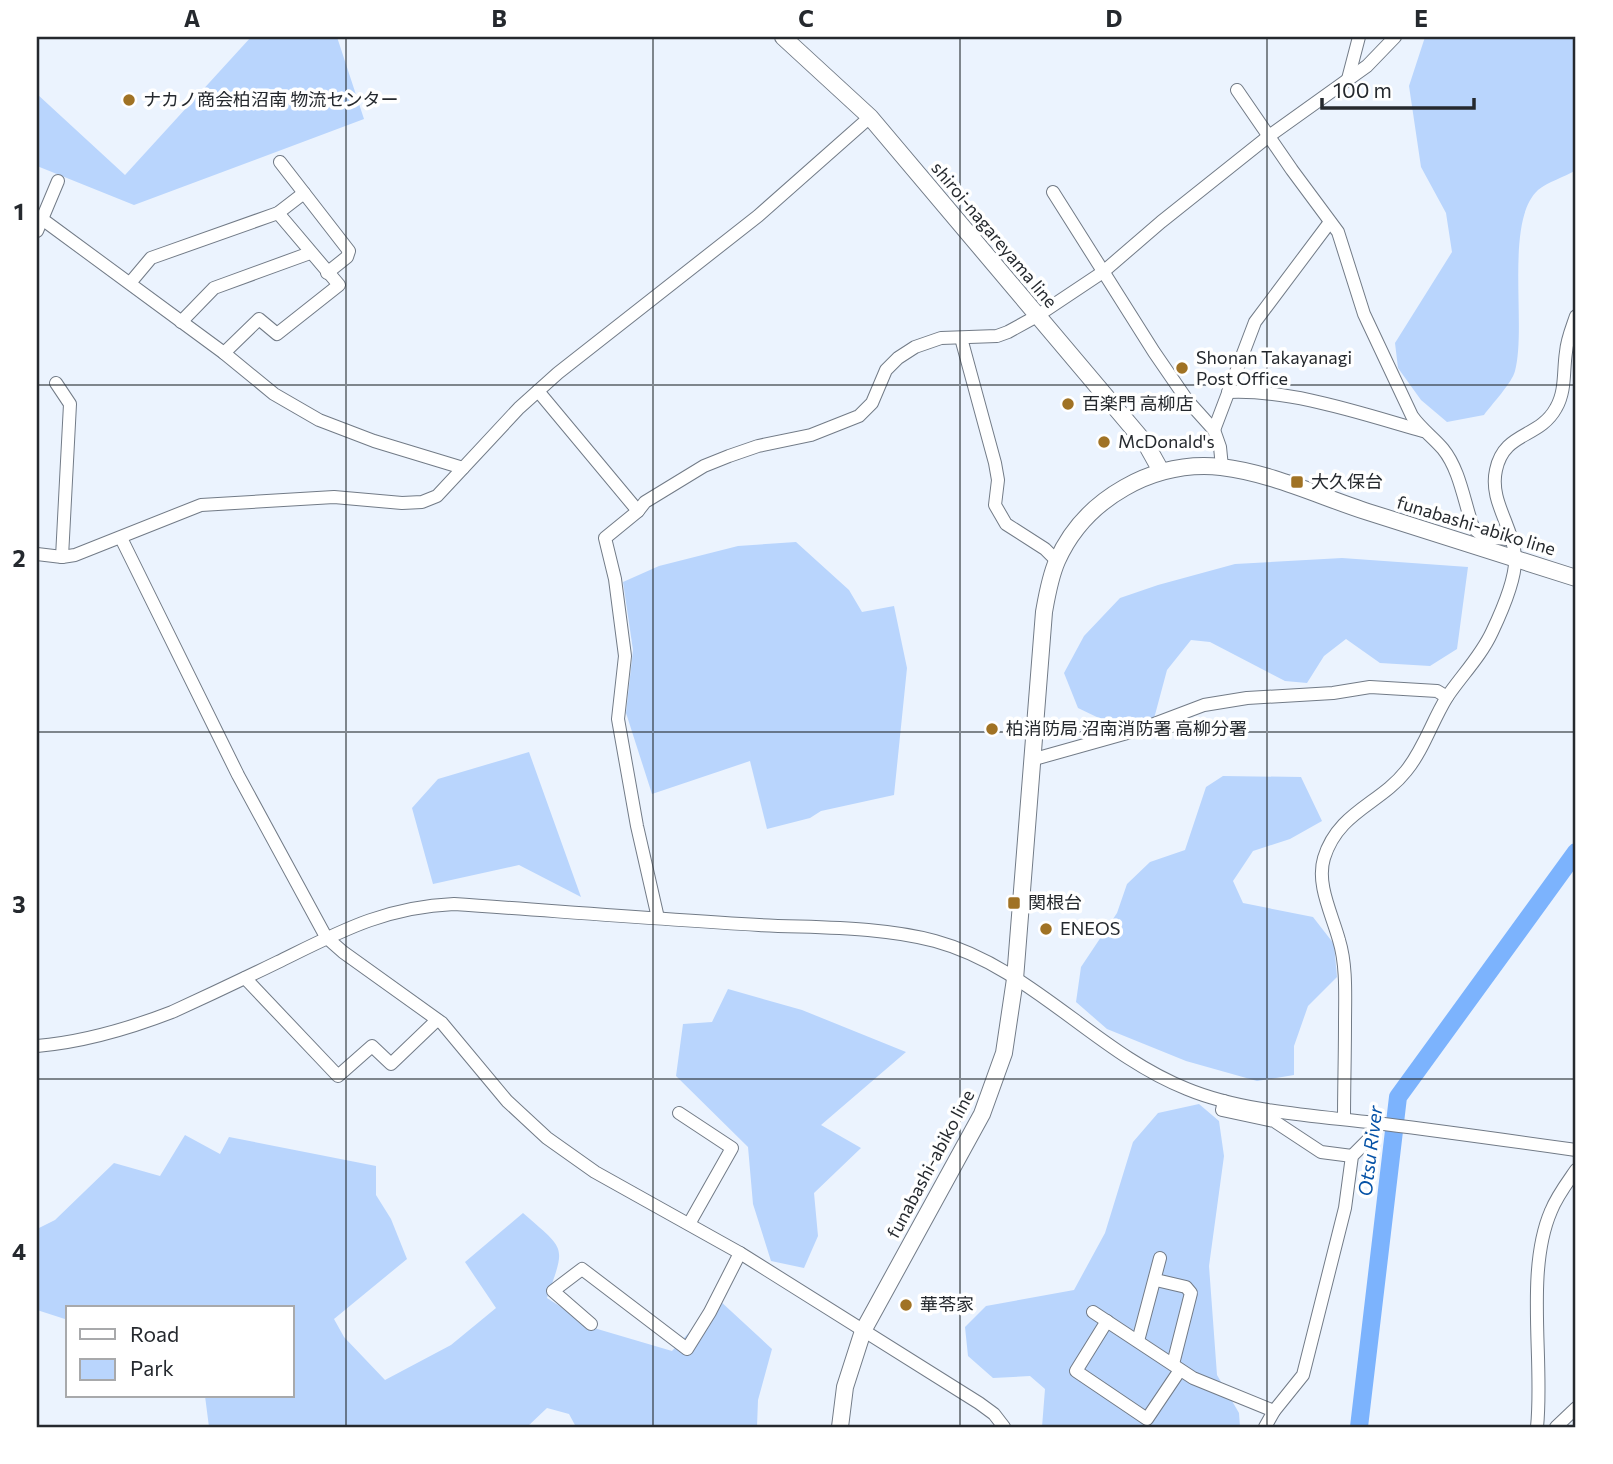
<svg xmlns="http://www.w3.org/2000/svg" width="1613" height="1464" font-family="Commissioner,'Noto Sans JP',sans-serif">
<rect width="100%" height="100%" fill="#ebf3fe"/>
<!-- green -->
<g fill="#b9d5fd">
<polygon points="251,37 337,37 364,119 134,205 37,166 37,94 125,175"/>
<path d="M1425,37H1576V170C1565,177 1547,182 1538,190C1504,221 1527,327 1515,371C1512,383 1492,404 1484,415L1447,422L1421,400L1398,368L1395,343L1452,252L1446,213L1421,167L1409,86Z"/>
<polygon points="796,542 849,590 862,612 894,606 907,668 894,795 821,811 810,818 767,829 750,761 652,794 626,713 633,650 623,582 659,566 738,546"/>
<polygon points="1342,558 1468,567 1457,649 1430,666 1380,663 1346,639 1324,656 1307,683 1285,681 1210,642 1191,640 1167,670 1152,726 1103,720 1078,708 1064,673 1084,636 1120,598 1158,585 1235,564"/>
<polygon points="529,752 581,897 519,865 433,884 412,808 438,779"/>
<polygon points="1223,776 1301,777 1322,821 1290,839 1253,851 1233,881 1243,903 1313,917 1334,944 1337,977 1308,1006 1294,1046 1294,1075 1257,1081 1186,1061 1107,1029 1076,1002 1081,967 1117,913 1127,884 1150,862 1185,850 1206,787"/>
<polygon points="728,989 802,1010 906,1052 821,1125 861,1148 814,1193 818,1236 804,1268 771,1261 753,1204 748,1147 676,1076 683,1024 712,1022"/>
<polygon points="1199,1104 1219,1121 1224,1156 1209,1266 1217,1375 1239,1413 1240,1427 1042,1427 1045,1389 1030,1376 993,1378 968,1356 965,1327 986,1306 1074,1290 1105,1233 1133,1142 1158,1113"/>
<path d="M185,1135L220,1154L229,1137L376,1166V1195L391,1219L407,1259L334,1319L344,1337L385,1380L451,1345L496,1308L465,1262L523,1213C566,1251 566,1244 547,1298L594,1328L672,1351L719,1300L772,1349L758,1400L757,1427H576L569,1414L547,1408L527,1427H209L205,1396H292V1308H68V1320L37,1310V1229L55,1220L114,1163L160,1176Z"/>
</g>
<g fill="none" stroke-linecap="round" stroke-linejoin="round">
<!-- river -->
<polyline stroke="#7cb3fd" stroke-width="18" points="1359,1427 1398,1097 1576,852"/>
<!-- minor casing -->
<g stroke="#727b87" stroke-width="14">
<g id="minor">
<polyline points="1348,79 1359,37"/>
<path d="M1237,90L1292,170L1338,232L1364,314L1412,416C1421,429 1433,437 1443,449C1460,470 1464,502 1473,527C1483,540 1496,538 1512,539"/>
<polyline points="280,162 349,251 347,257 327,273"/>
<polyline points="1053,192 1154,352 1187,400 1214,430 1220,447 1222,467"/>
<polyline points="42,219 224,353 274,394 319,420 374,441 463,468"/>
<polyline points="37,231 58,181"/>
<polyline points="130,283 151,258 278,213 304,193"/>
<polyline points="181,322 214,288 310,253"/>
<polyline points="961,338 995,463 998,480 995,505 1006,524 1045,549 1057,561"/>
<polyline points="224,353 259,319 277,334 339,285 278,213"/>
<polyline points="56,383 70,404 62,557"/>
<polyline points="538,391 638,511"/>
<path d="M1228,392C1291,389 1363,414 1423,431"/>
<polyline points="1214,430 1255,322 1330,222"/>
<polyline points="121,538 238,775 326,937 343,952 442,1023 507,1101 547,1138 595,1172 740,1253 979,1403 994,1414 1004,1427"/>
<polyline points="37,554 62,557 75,555 201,505 334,497 402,503 422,502 437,496 519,408 558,373 758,216 870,117"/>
<polyline points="1031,760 1138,730 1204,705 1247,698 1333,693 1370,687 1437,691 1447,697"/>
<polyline points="658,918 637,826 618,719 625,656 615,579 605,538 638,511 645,502 704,466 729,456 758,446 811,435 859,416 872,403 886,370 898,358 915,347 941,338 997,336 1008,332 1037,316 1103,272 1161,222 1269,136 1367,66 1395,37"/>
<polyline points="245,978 338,1076 372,1046 391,1064 437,1020"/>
<path d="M37,1046C84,1042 128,1029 172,1012C207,996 243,979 278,962C339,932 384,907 454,904C556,911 657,919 759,925C817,928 879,926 935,941C1031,967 1096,1053 1187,1089C1245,1113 1322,1116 1384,1124C1448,1132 1512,1141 1576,1150"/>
<polyline points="1224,1101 1222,1110 1274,1121 1321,1152 1352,1156"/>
<polyline points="679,1113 732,1148 689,1224"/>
<path d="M1344,1119C1344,1088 1345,1056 1345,1024C1345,997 1347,966 1339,940C1332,914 1316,884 1324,858C1338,812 1380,804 1406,771C1424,749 1432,721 1447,697C1462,675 1481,656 1492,632C1501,613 1517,577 1515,556C1513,526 1489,501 1496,470C1504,431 1539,439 1556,408C1566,391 1563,371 1566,352C1567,339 1572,328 1576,316"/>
<polyline points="1156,1280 1186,1287 1191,1293 1173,1364"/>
<polyline points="1093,1312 1193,1378 1274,1411"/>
<polyline points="1107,1321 1076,1371 1147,1419 1180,1370"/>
<polyline points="591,1324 553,1291 582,1269 687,1349 710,1312 740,1253"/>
<polyline points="1138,1341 1160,1258"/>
<polyline points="1265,1427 1274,1411 1303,1375 1345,1208 1352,1156 1370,1138 1378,1123"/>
<path d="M1537,1427C1544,1362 1525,1271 1551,1211C1557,1196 1567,1183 1576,1170"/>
<polyline points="1556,1427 1576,1408"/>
</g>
</g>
<!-- major casing -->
<g stroke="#727b87" stroke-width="18">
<g id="major">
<polyline points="783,37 870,117 1146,444 1161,471"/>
<path d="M840,1427L845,1387L863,1331L982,1114L1004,1053L1015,979L1044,612C1047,595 1050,577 1057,561C1085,498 1154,460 1221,467C1272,473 1321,497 1368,512C1438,534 1507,556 1576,578"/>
</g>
</g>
<!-- minor -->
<use href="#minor" stroke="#fff" stroke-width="12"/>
<!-- major -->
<use href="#major" stroke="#fff" stroke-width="16"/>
</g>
<!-- grid -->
<path fill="none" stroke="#25292e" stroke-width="2" stroke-opacity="0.55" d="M346,37V1427M653,37V1427M960,37V1427M1267,37V1427M37,385H1576M37,732H1576M37,1079H1576"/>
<!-- markers -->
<g fill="#a07224" stroke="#fff" stroke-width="2.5">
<circle cx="129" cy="100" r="7"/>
<circle cx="1182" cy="368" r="7"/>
<circle cx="1068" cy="404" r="7"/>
<circle cx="1104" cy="442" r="7"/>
<rect x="1290" y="475" width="14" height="14" rx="3.5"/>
<circle cx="992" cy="729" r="7"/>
<rect x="1007" y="896" width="14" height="14" rx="3.5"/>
<circle cx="1046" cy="929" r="7"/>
<circle cx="906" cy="1305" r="7"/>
</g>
<g text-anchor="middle" stroke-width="7" stroke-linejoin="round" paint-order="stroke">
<!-- poi labels -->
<g font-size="18" fill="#25292e" stroke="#fff" text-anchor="start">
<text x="143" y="106">ナカノ商会柏沼南 物流センター</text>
<text x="1196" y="364">Shonan Takayanagi<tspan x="1196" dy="21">Post Office</tspan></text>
<text x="1082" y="410">百楽門 高柳店</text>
<text x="1118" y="448">McDonald's</text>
<text x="1311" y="488">大久保台</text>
<text x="1006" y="735">柏消防局 沼南消防署 高柳分署</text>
<text x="1028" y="909">関根台</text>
<text x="1060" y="935">ENEOS</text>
<text x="920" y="1311">華苓家</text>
</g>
<!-- street labels -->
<g font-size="18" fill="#25292e" stroke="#fff">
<text transform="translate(994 235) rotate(50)" y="6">shiroi-nagareyama line</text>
<text transform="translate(1476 526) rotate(17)" y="6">funabashi-abiko line</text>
<text transform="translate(931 1164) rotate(-62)" y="6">funabashi-abiko line</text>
</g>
<!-- water labels -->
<g font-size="19" font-style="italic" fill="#0451a6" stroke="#fff">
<text transform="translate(1370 1151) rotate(-83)" y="7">Otsu River</text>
</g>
</g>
<!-- border -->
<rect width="1613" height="1464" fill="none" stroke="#ffffff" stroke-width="77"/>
<!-- legend -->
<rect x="66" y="1306" width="228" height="91" fill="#ffffff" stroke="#a8a9ab" stroke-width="2"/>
<rect x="80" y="1329" width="35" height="10" fill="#ffffff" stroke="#a8a9ab" stroke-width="2"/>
<text x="130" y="1342" font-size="21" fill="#25292e">Road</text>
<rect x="80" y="1359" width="35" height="21" fill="#b9d5fd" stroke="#a8a9ab" stroke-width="2"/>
<text x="130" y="1376" font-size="21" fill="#25292e">Park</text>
<!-- scale -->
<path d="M1322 98v10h152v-10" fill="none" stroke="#25292e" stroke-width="3.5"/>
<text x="1333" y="98" font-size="21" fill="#25292e" stroke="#ffffff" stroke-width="5" paint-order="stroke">100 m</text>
<rect x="38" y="38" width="1536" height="1388" fill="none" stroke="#25292e" stroke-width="2.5"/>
<g font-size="23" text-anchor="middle" font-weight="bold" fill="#25292e">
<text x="192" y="27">A</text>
<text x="499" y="27">B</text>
<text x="806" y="27">C</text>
<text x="1114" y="27">D</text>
<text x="1421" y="27">E</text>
<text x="19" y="220">1</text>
<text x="19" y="567">2</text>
<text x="19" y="913">3</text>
<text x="19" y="1260">4</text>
</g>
</svg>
